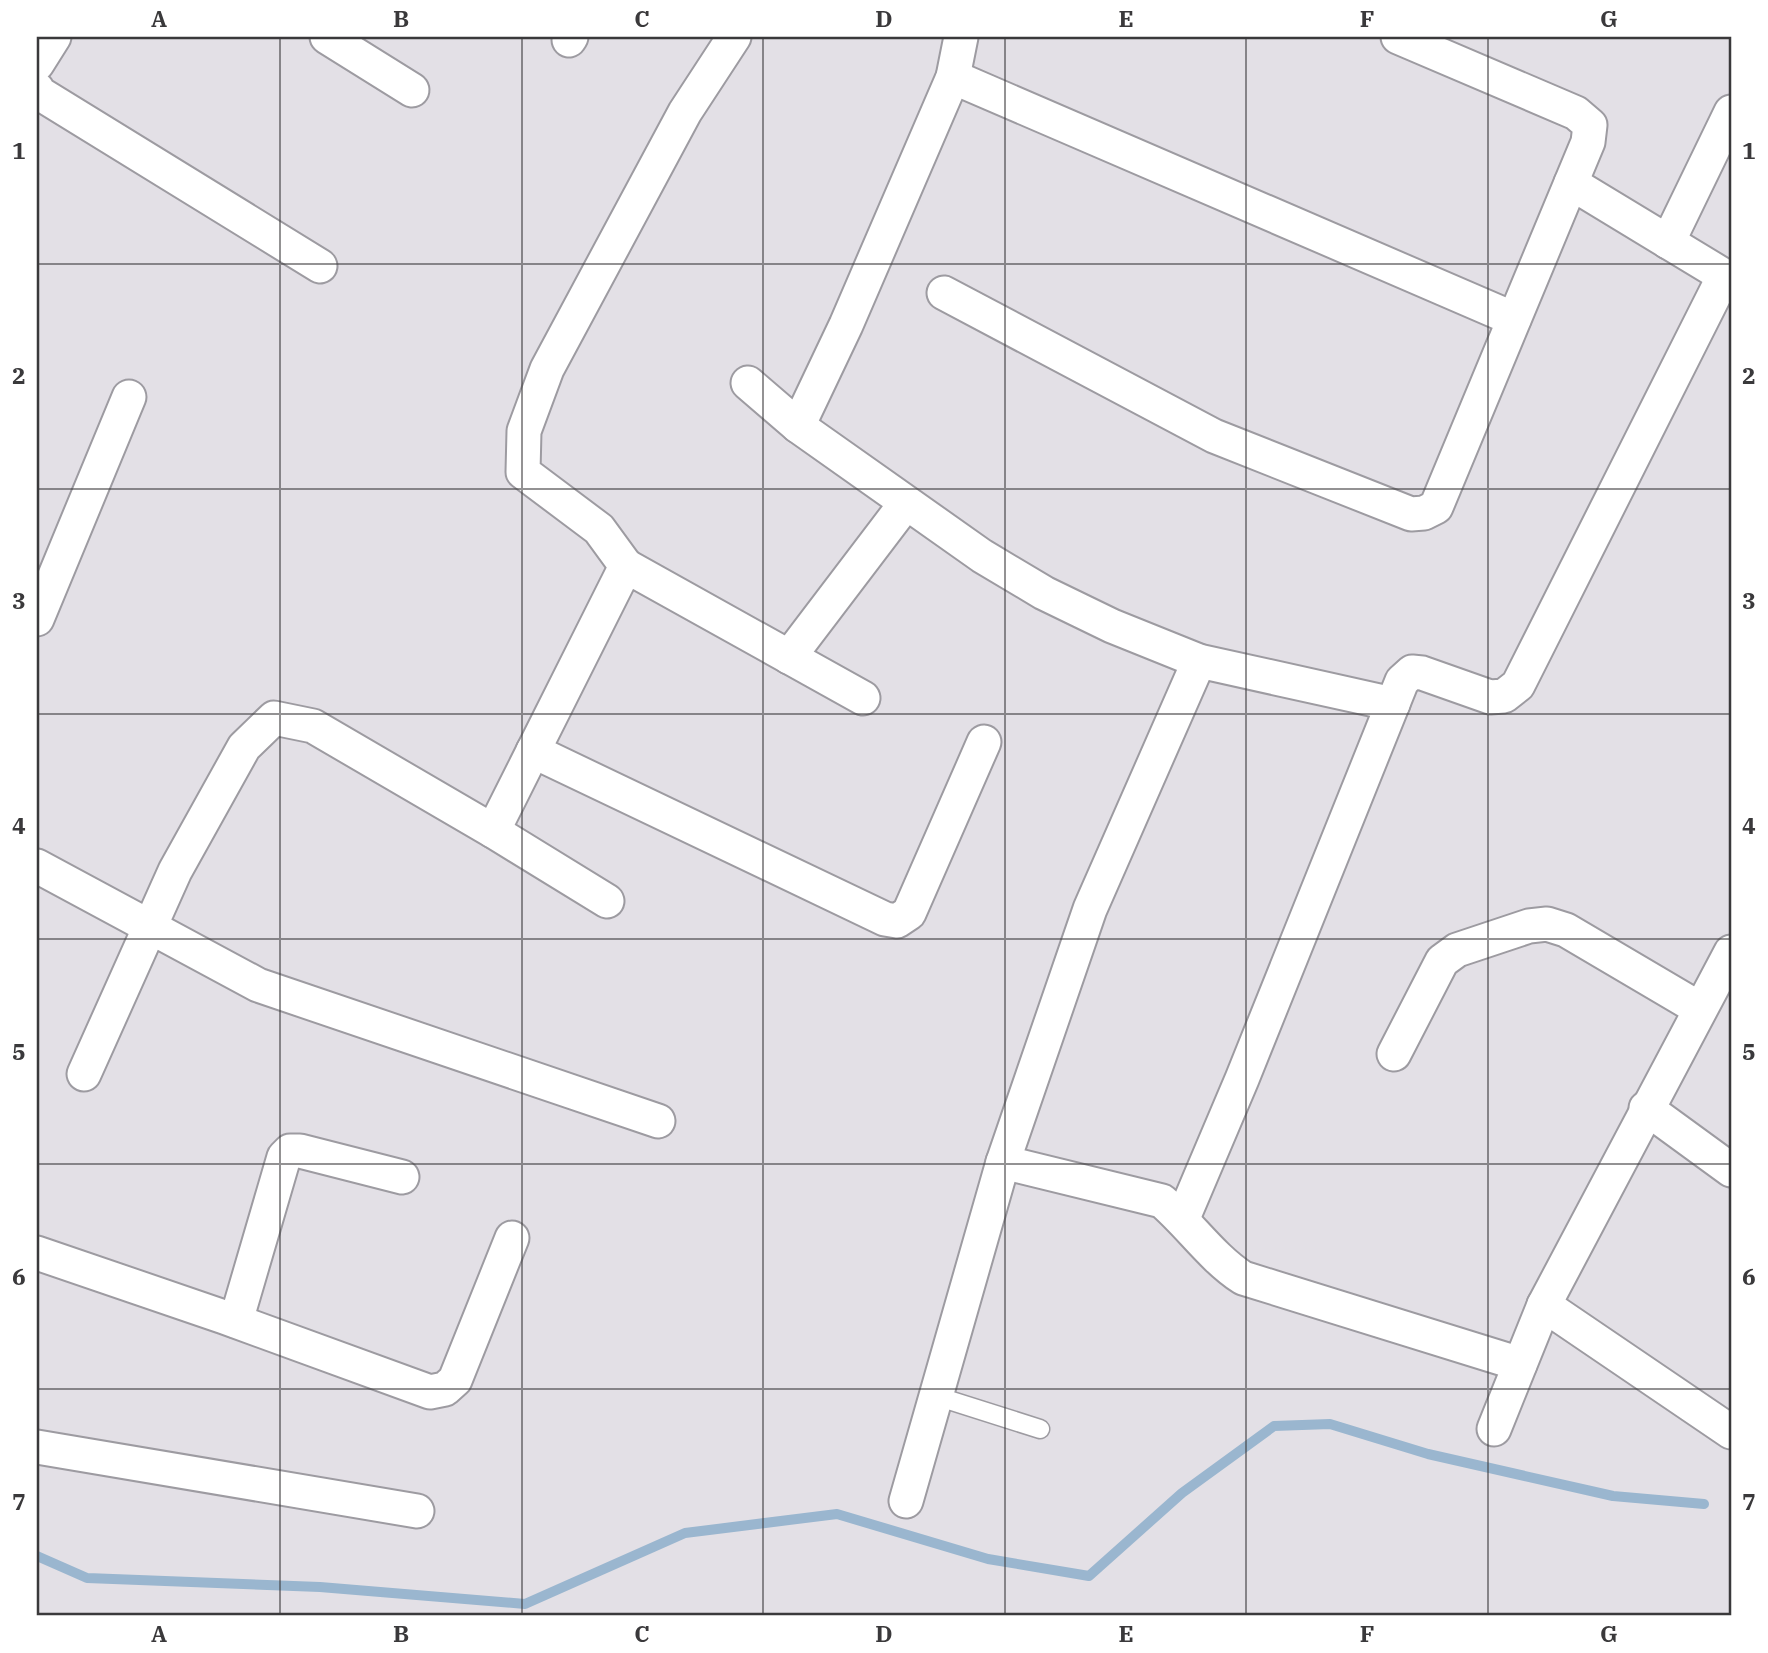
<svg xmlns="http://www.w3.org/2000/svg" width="1768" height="1653" font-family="'IBM Plex Serif',serif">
<rect width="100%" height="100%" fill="#e3e0e6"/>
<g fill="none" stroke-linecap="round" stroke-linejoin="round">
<!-- stream -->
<polyline stroke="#9ab6cf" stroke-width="10" points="37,1556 87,1578 320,1587 525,1604 685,1533 837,1514 988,1559 1089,1576 1182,1493 1274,1426 1330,1424 1428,1454 1613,1496 1704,1504"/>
<!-- service casing -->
<g stroke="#9d9ba1" stroke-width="21">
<polyline id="service" points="936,1396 1040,1429"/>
</g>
<!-- minor casing -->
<g stroke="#9d9ba1" stroke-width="37">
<g id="minor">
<polyline points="327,37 412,90"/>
<polyline points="569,40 571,37"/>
<polyline points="37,64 54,37"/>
<polyline points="953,77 1514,319"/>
<polyline points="37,89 39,93 320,266"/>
<polyline points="1571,183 1731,280"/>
<polyline points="1668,242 1731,112"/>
<polyline points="944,293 1214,436 1411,514 1424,513 1436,507 1588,142 1590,125 1576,113 1398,37"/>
<polyline points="748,383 798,426 846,325 953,77 961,37"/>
<polyline points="798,426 982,556 1044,593 1112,626 1199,661 1393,704"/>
<polyline points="626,566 863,698"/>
<polyline points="37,619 129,397"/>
<polyline points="789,657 906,503"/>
<polyline points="533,751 885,919 897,921 909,913 984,742"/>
<polyline points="493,831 607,901"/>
<polyline points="37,866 258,985 658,1121"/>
<polyline points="1394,1054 1442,961 1457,950 1529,926 1547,924 1566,930 1700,1009"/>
<polyline points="84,1074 175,871 244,747 274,718 313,726 493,831 626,566 599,529 523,472 524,431 547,369 685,112 734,37"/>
<polyline points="1646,1108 1731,1170"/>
<path d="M1003,1162L1162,1201C1190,1225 1212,1258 1243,1278L1520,1364"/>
<polyline points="1183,1218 1242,1079 1402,681 1412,672 1422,673 1490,697 1504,696 1518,685 1724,276"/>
<polyline points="37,1253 224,1317 430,1392 445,1389 455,1380 512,1238"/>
<polyline points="1544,1305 1731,1432"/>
<polyline points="236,1321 284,1157 290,1151 300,1151 402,1177"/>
<polyline points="1494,1429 1544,1305 1731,952"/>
<polyline points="37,1447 417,1511"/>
<polyline points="906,1501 1003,1162 1090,909 1199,661"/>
</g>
</g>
<!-- service -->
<use href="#service" stroke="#fff" stroke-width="18"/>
<!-- minor -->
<use href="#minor" stroke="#fff" stroke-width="33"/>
</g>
<!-- grid -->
<path fill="none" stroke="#3a393b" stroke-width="2" stroke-opacity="0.55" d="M280,37V1616M522,37V1616M763,37V1616M1005,37V1616M1246,37V1616M1488,37V1616M37,264H1731M37,489H1731M37,714H1731M37,939H1731M37,1164H1731M37,1389H1731"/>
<!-- border -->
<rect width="1768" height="1653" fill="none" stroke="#ffffff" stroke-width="77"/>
<rect x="38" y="38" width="1692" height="1576" fill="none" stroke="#3a393b" stroke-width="2.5"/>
<g font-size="23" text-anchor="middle" font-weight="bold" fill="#3a393b">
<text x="159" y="27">A</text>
<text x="401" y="27">B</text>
<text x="642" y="27">C</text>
<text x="884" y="27">D</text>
<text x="1126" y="27">E</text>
<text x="1367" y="27">F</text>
<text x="1609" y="27">G</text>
<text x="19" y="159">1</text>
<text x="1749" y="159">1</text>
<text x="19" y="384">2</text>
<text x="1749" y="384">2</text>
<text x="19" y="609">3</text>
<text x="1749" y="609">3</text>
<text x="19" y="834">4</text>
<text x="1749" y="834">4</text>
<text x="19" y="1060">5</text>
<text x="1749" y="1060">5</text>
<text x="19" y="1285">6</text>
<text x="1749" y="1285">6</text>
<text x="19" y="1510">7</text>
<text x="1749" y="1510">7</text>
<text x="159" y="1642">A</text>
<text x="401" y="1642">B</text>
<text x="642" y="1642">C</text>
<text x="884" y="1642">D</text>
<text x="1126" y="1642">E</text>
<text x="1367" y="1642">F</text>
<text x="1609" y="1642">G</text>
</g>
</svg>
